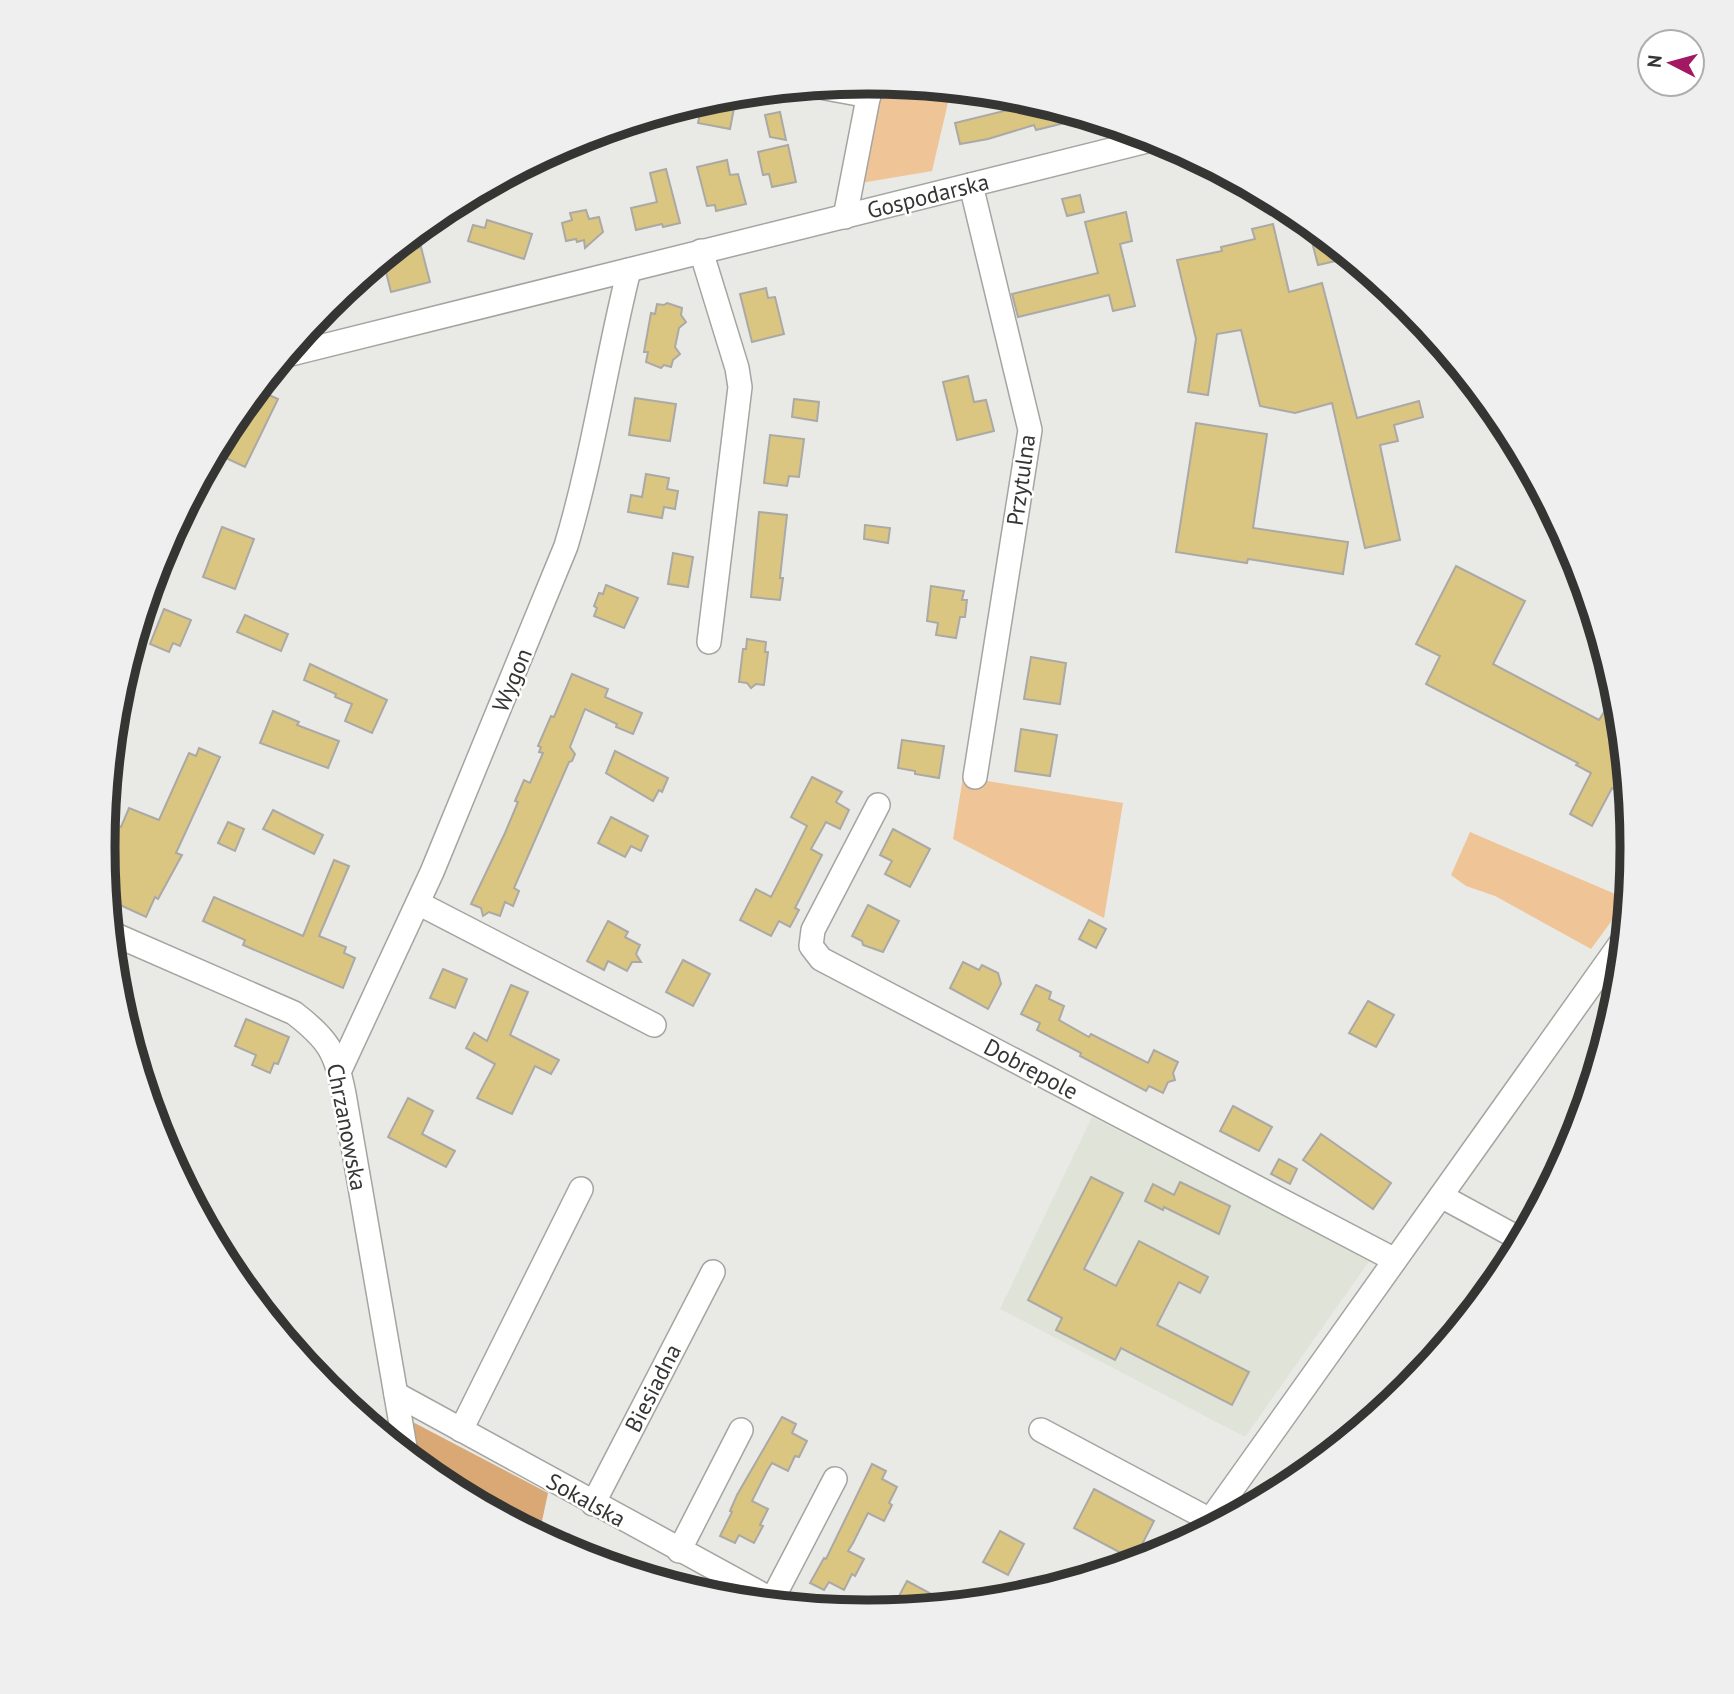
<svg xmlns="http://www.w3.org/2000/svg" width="1734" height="1694" font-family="'PT Sans',sans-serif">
<rect width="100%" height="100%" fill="#e9eae6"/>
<!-- built -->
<polygon fill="#e0e3d7" points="1092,1117 1370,1260 1245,1437 1000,1309"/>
<!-- green -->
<g fill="#efc497">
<polygon points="880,83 951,90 932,171 861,183"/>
<polygon points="963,777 1123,803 1104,918 953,839"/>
<polygon points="1470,832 1627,899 1627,900 1591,949 1495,896 1466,886 1451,875"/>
</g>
<!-- forest -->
<polygon fill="#d9a874" points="407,1419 548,1493 539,1535 442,1483 414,1460"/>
<!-- building -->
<g fill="#dac581" stroke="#aba9a5" stroke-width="2">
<polygon points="710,99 735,103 730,129 698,123 702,102"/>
<polygon points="1036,103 1085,118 1036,130 1034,125 988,139 960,144 955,123"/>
<polygon points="780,112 786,140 770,137 765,115"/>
<polygon points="788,145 796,182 772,187 769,174 763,175 758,152"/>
<polygon points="727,160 730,175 738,174 746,204 716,211 715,205 707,206 697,167"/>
<polygon points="666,169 680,223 663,227 662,224 636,230 631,208 657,202 650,173"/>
<polygon points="1080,195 1084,212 1067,216 1062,199"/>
<polygon points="586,210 589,219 599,217 603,232 585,248 584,240 577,242 576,239 566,241 562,223 572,220 570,213"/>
<polygon points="1126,212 1132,241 1120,244 1135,306 1113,311 1109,295 1018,317 1012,294 1098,273 1085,222"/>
<polygon points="487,220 532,234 524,259 468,241 473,225 485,228"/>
<polygon points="1307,223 1349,258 1318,265"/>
<polygon points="1273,224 1289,292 1322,283 1357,418 1419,401 1423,417 1394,425 1398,441 1380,445 1400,540 1365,548 1332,403 1295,413 1260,406 1241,330 1217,334 1208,395 1188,392 1196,339 1177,260 1222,251 1221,247 1255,239 1252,229"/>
<polygon points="421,247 430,282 391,292 383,260 389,255"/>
<polygon points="766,288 768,298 775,297 784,334 752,342 740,294"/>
<polygon points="667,303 682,308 681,315 686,322 679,328 675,347 680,354 673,360 671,367 664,365 661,368 646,362 648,352 644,352 651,313 655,314 657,304 664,305"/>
<polygon points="968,376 974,402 986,400 994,431 957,440 943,382"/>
<polygon points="258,390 278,399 245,467 215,453 231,422"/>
<polygon points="635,398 676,404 670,441 629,435"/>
<polygon points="794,399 819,402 817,421 792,417"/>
<polygon points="1196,423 1267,434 1253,528 1348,542 1343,574 1248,559 1247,563 1176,552"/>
<polygon points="770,435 804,439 799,477 789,476 787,486 764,483"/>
<polygon points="646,474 669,478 667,489 678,491 675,509 664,507 662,518 628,512 631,495 642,497"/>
<polygon points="759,512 787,515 780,578 783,578 780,600 751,597"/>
<polygon points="865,525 890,528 888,543 864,539"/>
<polygon points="222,527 254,539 235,589 203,577"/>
<polygon points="673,553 693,557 688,587 668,584"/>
<polygon points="1456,566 1525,601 1493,664 1599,720 1616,693 1627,796 1612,788 1592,826 1570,814 1591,773 1576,765 1578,763 1426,684 1440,656 1416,644"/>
<polygon points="606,585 638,598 624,628 594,616 597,608 594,606 599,593 603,594"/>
<polygon points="931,586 964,591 962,600 967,600 965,617 960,617 956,638 936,635 938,623 927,621"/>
<polygon points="164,609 191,620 180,646 173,643 169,652 150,644"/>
<polygon points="245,615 288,634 281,651 237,632"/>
<polygon points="747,639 766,642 765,652 768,652 764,685 756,684 751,688 747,683 739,682 743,649 746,649"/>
<polygon points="1031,657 1066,663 1060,704 1024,699"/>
<polygon points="310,664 387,700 372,733 345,721 352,704 335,697 336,694 304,680"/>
<polygon points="572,674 608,689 605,697 642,713 633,734 616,727 617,724 585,709 570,747 575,754 572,761 569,762 514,888 519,891 513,906 505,902 500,916 489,912 483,916 481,908 471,904 505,833 518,802 515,801 524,780 530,783 543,753 539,752 541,747 538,746 551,716 554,717"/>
<polygon points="273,711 299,722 297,725 339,741 328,768 260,743"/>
<polygon points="1021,729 1057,735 1050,776 1015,771"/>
<polygon points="902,740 944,746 939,778 915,774 915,771 898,768"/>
<polygon points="199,748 220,757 176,853 182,855 158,899 155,897 146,917 107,899 102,847 105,821 121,827 129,808 159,820 189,753 196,756"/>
<polygon points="615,751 668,778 662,792 659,790 653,801 606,773"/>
<polygon points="812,777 842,792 836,802 849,810 840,829 826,822 811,849 822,855 795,908 799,910 790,927 779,921 771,936 740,920 756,889 771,897 786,868 807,826 791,817"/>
<polygon points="273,810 323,835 314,854 263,829"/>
<polygon points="611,817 648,836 641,851 631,846 625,857 598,843"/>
<polygon points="228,822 244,829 235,851 218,843"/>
<polygon points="893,829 930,849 910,887 885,874 892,861 880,855"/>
<polygon points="334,860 349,866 319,936 346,947 344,953 355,958 343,988 243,945 245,940 203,921 214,897 303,936"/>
<polygon points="868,905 899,921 883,952 863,945 862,941 852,936"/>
<polygon points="1089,920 1106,929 1096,948 1079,939"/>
<polygon points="608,921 628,932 625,937 640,945 636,954 641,962 632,962 627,971 608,961 604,970 587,961"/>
<polygon points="683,960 710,974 693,1006 666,992"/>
<polygon points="963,962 979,970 982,965 998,973 1001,984 988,1009 950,988"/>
<polygon points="443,969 467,979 455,1008 430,998"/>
<polygon points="511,985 528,992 510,1035 559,1060 551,1074 535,1066 512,1114 477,1098 495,1064 466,1048 474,1033 487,1041"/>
<polygon points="1036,985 1051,992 1049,999 1064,1006 1059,1020 1089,1037 1091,1034 1148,1063 1154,1050 1178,1062 1173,1073 1175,1080 1168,1082 1163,1093 1149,1086 1146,1091 1080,1056 1081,1053 1037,1030 1040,1023 1021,1014"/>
<polygon points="1368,1001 1394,1015 1376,1047 1349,1033"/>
<polygon points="246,1019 289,1037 278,1064 274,1063 270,1073 252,1065 256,1055 235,1046"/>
<polygon points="408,1098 433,1111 422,1134 455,1151 446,1167 388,1137"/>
<polygon points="1233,1106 1272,1127 1259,1151 1220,1131"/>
<polygon points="1321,1134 1391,1183 1373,1209 1303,1160"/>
<polygon points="1279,1159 1297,1169 1290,1184 1271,1174"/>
<polygon points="1091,1177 1123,1193 1084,1269 1116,1286 1139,1241 1208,1277 1200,1293 1179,1282 1157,1325 1249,1372 1232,1405 1121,1348 1115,1360 1056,1330 1062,1318 1028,1300"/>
<polygon points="1180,1182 1230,1206 1219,1234 1164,1207 1163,1210 1145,1201 1153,1184 1174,1195"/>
<polygon points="782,1417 796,1424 792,1433 807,1441 799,1457 795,1456 788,1471 772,1463 767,1471 752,1501 768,1509 760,1525 763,1526 754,1543 739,1535 735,1543 720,1536 732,1512 730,1511 737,1495"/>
<polygon points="872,1464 886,1471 882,1479 897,1487 889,1503 892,1505 884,1521 868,1513 853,1543 848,1551 864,1559 855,1576 852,1574 844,1590 829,1582 824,1590 810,1583 824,1558 826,1559"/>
<polygon points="1094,1489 1154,1521 1134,1560 1074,1528"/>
<polygon points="1000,1531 1024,1544 1008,1575 983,1562"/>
<polygon points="569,1534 612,1558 610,1564 574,1553 562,1547"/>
<polygon points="907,1581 950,1604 892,1609"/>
</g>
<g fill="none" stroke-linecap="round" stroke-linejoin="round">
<!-- minor casing -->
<g stroke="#a4a5a1" stroke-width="26">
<g id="minor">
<polyline points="820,87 869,96"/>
<polyline points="971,185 1030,430 975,777"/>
<polyline points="845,217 871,83"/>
<polyline points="701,251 737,368 740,387 709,642"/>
<polyline points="287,355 1155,139"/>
<polyline points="878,805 813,930 811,946 821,959 1395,1260"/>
<polyline points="418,903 654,1025"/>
<path d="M111,933L294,1013C328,1039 336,1052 344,1094L406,1453"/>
<path d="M339,1072L432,872L566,546C593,456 606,362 629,270"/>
<polyline points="1441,1196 1520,1239"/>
<polyline points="396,1394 778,1603"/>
<polyline points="461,1430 581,1189"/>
<polyline points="1041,1430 1210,1520"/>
<polyline points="593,1504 713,1272"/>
<polyline points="1203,1530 1623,940"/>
<polyline points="679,1551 741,1430"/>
<polyline points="772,1600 835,1479"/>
</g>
</g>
<!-- minor -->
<use href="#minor" stroke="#fff" stroke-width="23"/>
</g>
<g text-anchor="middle" stroke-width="5" stroke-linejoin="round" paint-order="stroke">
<!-- street labels -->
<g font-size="23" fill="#353534" stroke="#fff">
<text transform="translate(928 196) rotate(-14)" y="8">Gospodarska</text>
<text transform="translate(1021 480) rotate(-82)" y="8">Przytulna</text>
<text transform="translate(512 680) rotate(-67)" y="8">Wygon</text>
<text transform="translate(1031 1069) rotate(28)" y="8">Dobrepole</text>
<text transform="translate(347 1127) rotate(79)" y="8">Chrzanowska</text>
<text transform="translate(653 1388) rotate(-63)" y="8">Biesiadna</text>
<text transform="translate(586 1500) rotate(29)" y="8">Sokalska</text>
</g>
</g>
<!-- crop -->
<path d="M0 0H1734V1694H0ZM867 94H868A752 752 0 0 1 1620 846V848A752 752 0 0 1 868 1600H867A752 752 0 0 1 115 848V846A752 752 0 0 1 867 94Z" fill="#efefef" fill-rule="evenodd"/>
<path fill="none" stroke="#353534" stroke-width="9" d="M867 94H868A752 752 0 0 1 1620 846V848A752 752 0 0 1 868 1600H867A752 752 0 0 1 115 848V846A752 752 0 0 1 867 94Z"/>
<!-- north arrow -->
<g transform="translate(1671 63) rotate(276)"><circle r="33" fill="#ffffff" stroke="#aeaeae" stroke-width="2"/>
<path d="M0-5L12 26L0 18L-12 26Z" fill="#a21861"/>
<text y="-10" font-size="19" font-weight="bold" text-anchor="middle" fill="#353534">N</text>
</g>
</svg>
